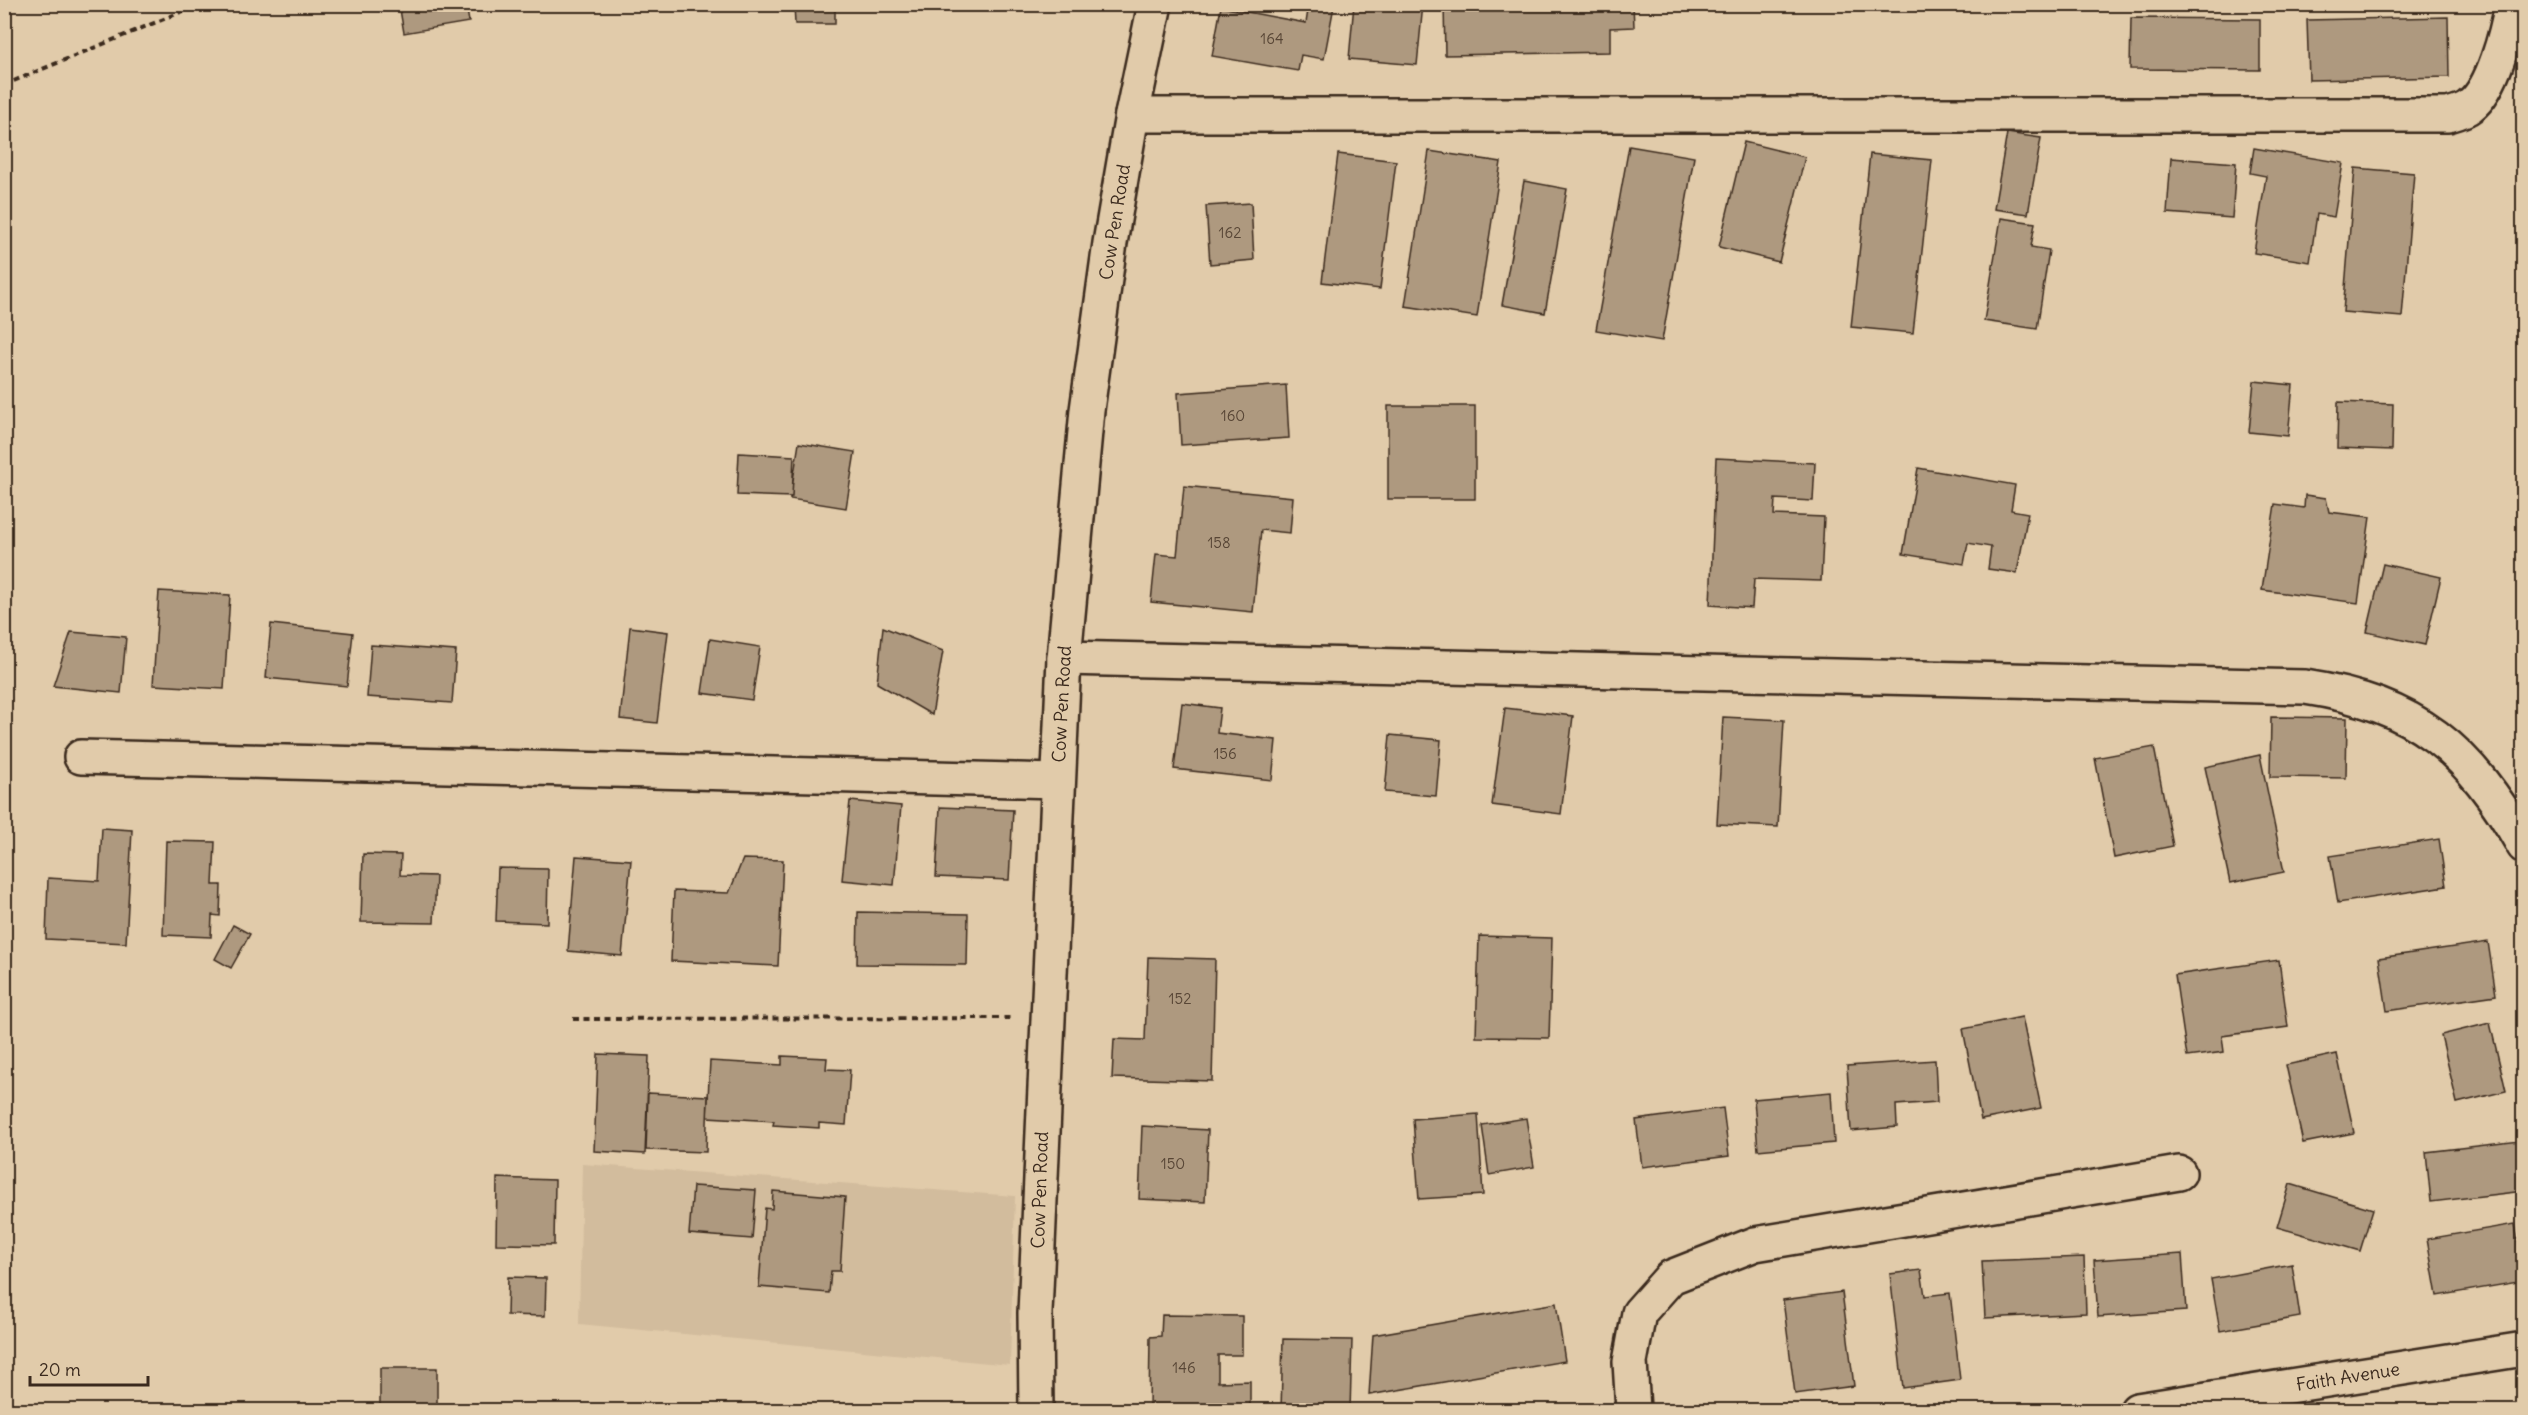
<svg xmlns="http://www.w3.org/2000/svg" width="2528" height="1415" font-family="Delius,sans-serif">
<rect width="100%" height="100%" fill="#e1cbaa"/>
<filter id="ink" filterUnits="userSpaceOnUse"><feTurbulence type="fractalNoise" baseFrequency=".0167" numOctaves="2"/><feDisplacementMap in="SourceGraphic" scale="12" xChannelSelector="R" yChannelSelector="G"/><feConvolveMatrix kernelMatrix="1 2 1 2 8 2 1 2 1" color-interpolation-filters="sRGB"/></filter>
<g filter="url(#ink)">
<!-- built -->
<polygon fill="#d2bc9d" points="582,1164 1015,1196 1010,1365 579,1324"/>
<!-- building -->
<g fill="#ae997f" stroke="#3b2a1e" stroke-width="1.5">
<polygon points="399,4 466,4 469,22 404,33"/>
<polygon points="794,4 835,4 835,24 795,24"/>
<polygon points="1309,4 1334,6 1324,59 1301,55 1298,71 1212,56 1221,7 1306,23"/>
<polygon points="1354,4 1423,4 1417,65 1349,59"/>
<polygon points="1444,4 1633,4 1634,27 1610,28 1610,52 1445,55"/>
<polygon points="2448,17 2449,77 2309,80 2307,20"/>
<polygon points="2131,18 2260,19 2260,70 2130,69"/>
<polygon points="2007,133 2041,138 2028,214 1994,209"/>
<polygon points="1744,142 1805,157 1779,262 1719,247"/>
<polygon points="1629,146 1694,157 1662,341 1596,330"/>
<polygon points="2254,148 2343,163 2334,217 2317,214 2310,262 2254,253 2266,176 2250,173"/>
<polygon points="1429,151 1501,162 1477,317 1405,306"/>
<polygon points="1338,154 1396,161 1380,289 1322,282"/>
<polygon points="1870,154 1932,160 1913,333 1851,327"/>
<polygon points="2171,158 2236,163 2232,218 2167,213"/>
<polygon points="2355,168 2414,173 2402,317 2343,312"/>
<polygon points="1524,181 1567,189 1545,313 1502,305"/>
<polygon points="1251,203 1254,260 1210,264 1206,206"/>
<polygon points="2001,218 2035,223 2031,247 2049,250 2037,329 1984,321"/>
<polygon points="2254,381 2293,385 2288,436 2249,432"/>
<polygon points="1286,385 1289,438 1181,445 1178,393"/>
<polygon points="2338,402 2393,404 2392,450 2337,448"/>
<rect x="1388" y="406" width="87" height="93"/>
<polygon points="799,443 855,452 846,508 790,499"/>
<polygon points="739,453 794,456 792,497 737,495"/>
<polygon points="1716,458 1815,463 1813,501 1775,499 1774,515 1824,517 1821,581 1754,579 1752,608 1710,605"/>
<polygon points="1918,468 2015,485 2011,510 2028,513 2017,573 1988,569 1991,547 1968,543 1964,564 1903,554"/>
<polygon points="1184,486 1293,497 1290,533 1261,530 1253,612 1151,602 1156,554 1177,556"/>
<polygon points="2305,495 2326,498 2329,512 2370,517 2358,603 2262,590 2275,504 2304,508"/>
<polygon points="2383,564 2441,577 2425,645 2367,632"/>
<polygon points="159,591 230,595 224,689 153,685"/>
<polygon points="271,624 353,633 347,686 266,678"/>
<polygon points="630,627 668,632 657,723 620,719"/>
<polygon points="883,627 943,651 932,715 877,683"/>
<polygon points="71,632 126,637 121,693 53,686"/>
<polygon points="710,639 760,647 752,700 702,693"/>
<polygon points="371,645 456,651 452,703 367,697"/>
<polygon points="1182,703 1220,708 1217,733 1276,740 1272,780 1174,769"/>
<polygon points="1505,708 1573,716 1561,814 1492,805"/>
<polygon points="1723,717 1784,720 1778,827 1717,824"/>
<polygon points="2271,717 2347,718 2346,778 2270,777"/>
<polygon points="1390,735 1441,740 1436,796 1385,792"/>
<polygon points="2154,747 2173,846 2114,858 2095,758"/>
<polygon points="2260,755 2284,872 2230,883 2205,767"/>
<polygon points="850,801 901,806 894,885 842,880"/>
<polygon points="940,807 1013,810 1009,880 936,877"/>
<polygon points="102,828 132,830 126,943 46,939 48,878 99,881"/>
<polygon points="2439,839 2446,886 2338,903 2330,856"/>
<polygon points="166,841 215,842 213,885 221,885 220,916 212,915 211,937 163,935"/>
<polygon points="363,854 401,855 400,875 436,876 434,923 361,922"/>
<polygon points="576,856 631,860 622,956 568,951"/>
<polygon points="743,859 783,860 778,966 671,961 674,891 729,893"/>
<polygon points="498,868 548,869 547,923 496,921"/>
<polygon points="858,912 968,914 967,965 857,964"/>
<polygon points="233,925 250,934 231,968 215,959"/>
<polygon points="1479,936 1552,938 1549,1038 1476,1037"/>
<polygon points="2488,942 2496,995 2387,1011 2379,958"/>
<polygon points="1148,957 1215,959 1212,1081 1112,1078 1114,1039 1145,1040"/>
<polygon points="2279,960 2288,1027 2222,1036 2224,1052 2187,1057 2175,975"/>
<polygon points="2022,1017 2041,1108 1981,1120 1963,1029"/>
<polygon points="2490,1023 2506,1091 2457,1103 2441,1035"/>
<polygon points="598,1054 649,1056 645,1154 594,1151"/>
<polygon points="2337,1054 2354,1133 2303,1143 2286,1065"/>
<polygon points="782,1056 827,1058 826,1069 850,1070 846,1125 819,1123 819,1128 773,1125 774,1121 707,1117 710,1061 782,1065"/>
<polygon points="1935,1060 1937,1102 1896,1105 1897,1127 1851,1131 1847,1066"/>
<polygon points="1831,1092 1834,1143 1758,1150 1754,1099"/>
<polygon points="648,1093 708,1096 706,1152 646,1150"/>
<polygon points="1723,1108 1729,1156 1642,1167 1636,1120"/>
<polygon points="1478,1114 1483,1195 1419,1199 1413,1119"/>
<polygon points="1526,1118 1534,1167 1489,1175 1482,1125"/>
<polygon points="1142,1126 1208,1130 1205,1202 1139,1199"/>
<polygon points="2520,1141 2524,1191 2431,1202 2426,1152"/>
<polygon points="497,1178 555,1180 554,1245 496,1244"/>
<polygon points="2290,1184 2373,1209 2360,1251 2277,1227"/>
<polygon points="693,1186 756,1190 752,1239 689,1234"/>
<polygon points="773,1191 845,1197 840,1271 831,1271 829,1293 759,1287 765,1208 772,1209"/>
<polygon points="2515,1224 2524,1281 2437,1296 2427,1239"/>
<polygon points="2182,1254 2186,1311 2098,1317 2094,1260"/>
<polygon points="2084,1257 2086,1313 1985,1318 1982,1261"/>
<polygon points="2292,1264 2300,1317 2220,1331 2211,1279"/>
<polygon points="1921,1270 1925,1296 1950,1293 1960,1380 1903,1388 1890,1274"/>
<polygon points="508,1277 546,1278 545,1316 507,1315"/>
<polygon points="1842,1292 1854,1386 1795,1394 1783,1300"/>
<polygon points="1556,1303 1565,1361 1369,1395 1373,1335"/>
<polygon points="1162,1315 1242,1316 1242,1355 1218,1355 1218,1382 1250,1381 1250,1410 1149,1410 1150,1337 1161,1336"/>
<polygon points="1283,1339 1352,1340 1350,1410 1281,1410"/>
<rect x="380" y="1368" width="57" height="42"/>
<polygon points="2524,1405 2524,1410 2496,1410"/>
</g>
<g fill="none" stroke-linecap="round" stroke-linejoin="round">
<!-- minor casing -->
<g stroke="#3b2a1e" stroke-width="38">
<g id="minor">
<path d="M1132,115H2448C2455,113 2464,111 2470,106C2493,89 2507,32 2512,4"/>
<path d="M1064,658L2305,687C2417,704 2469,749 2524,846"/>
<polyline points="81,757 1057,781"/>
<polyline points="1633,1410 1630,1362 1639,1313 1671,1277 1755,1244 2179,1173"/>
<polyline points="2137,1410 2524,1349"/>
</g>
</g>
<!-- major casing -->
<g stroke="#3b2a1e" stroke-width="38">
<polyline id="major" points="1036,1410 1035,1313 1064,658 1087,410 1110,243 1132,115 1155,4"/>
</g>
<!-- path -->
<g stroke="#3b2a1e" stroke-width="4" stroke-dasharray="6 4.5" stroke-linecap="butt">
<polyline points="4,85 200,4"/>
<polyline points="573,1019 1013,1018"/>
</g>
<!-- minor -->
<use href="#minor" stroke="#e1cbaa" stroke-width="33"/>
<!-- major -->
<use href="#major" stroke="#e1cbaa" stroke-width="33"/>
</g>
</g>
<g text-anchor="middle" stroke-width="4.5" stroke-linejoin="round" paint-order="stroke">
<!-- number labels -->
<g font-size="15" fill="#584636">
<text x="1272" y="44">164</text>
<text x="1230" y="238">162</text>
<text x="1233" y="421">160</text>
<text x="1219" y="548">158</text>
<text x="1225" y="759">156</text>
<text x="1180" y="1004">152</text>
<text x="1173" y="1169">150</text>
<text x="1184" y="1373">146</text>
</g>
<!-- street labels -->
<g font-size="18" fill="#3b2a1e" stroke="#e1cbaa">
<text transform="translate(1115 222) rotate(-81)" y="6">Cow Pen Road</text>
<text transform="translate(1062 704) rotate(-87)" y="6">Cow Pen Road</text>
<text transform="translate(1040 1190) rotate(-88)" y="6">Cow Pen Road</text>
<text transform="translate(2348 1377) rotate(-9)" y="6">Faith Avenue</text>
</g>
</g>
<!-- margin -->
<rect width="2528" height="1415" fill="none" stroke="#e1cbaa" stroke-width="24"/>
<rect x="12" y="12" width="2504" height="1391" fill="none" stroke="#3b2a1e" stroke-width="2" filter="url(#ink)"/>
<!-- scale -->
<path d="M30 1376v9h118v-9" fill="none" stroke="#3b2a1e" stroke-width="3"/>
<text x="39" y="1376" font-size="18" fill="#3b2a1e" stroke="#e1cbaa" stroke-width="4.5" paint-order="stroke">20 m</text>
</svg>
